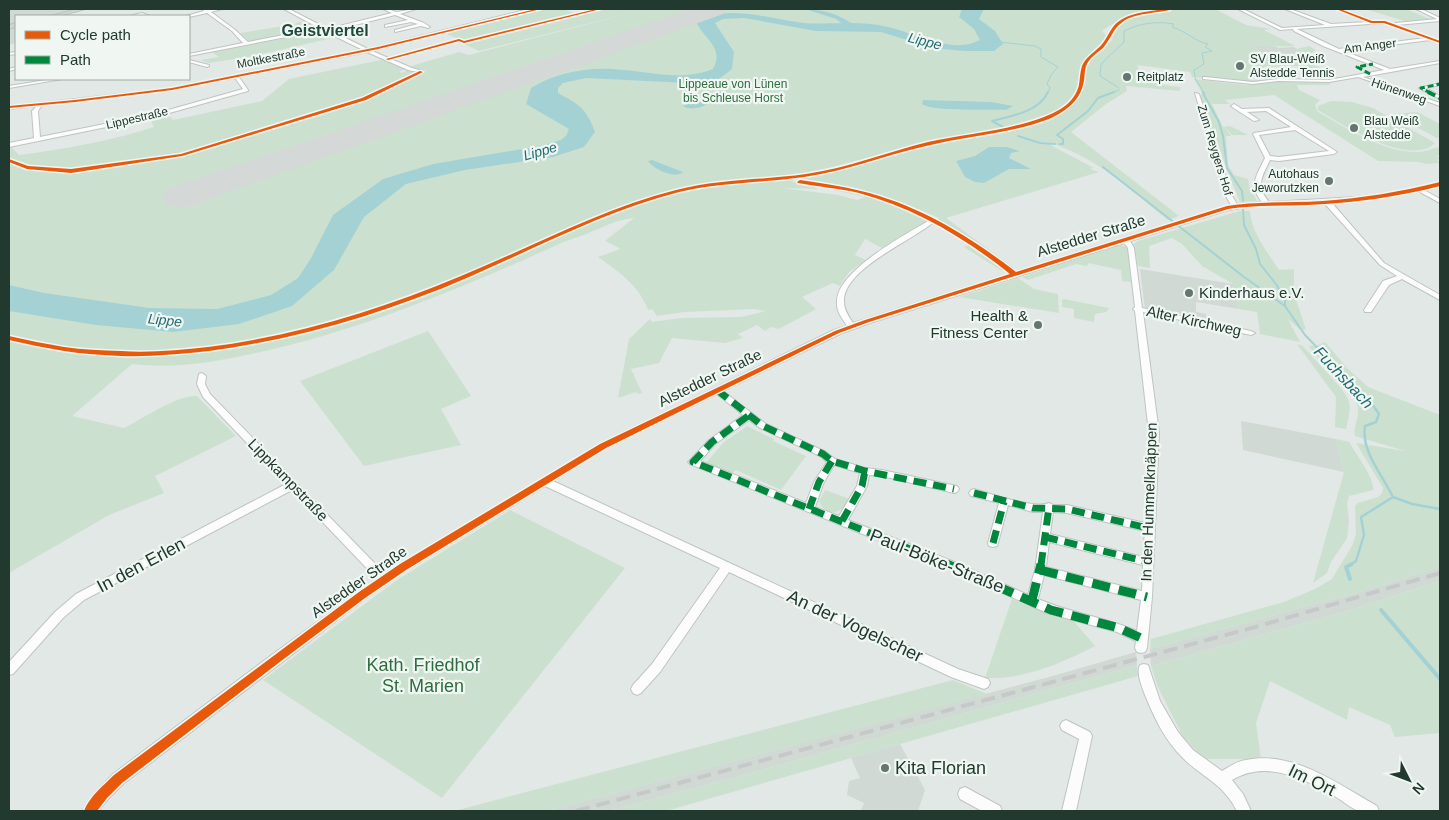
<svg xmlns="http://www.w3.org/2000/svg" width="1449" height="820" font-family="Helvetica,sans-serif">
<rect width="100%" height="100%" fill="#e2e8e5"/>
<!-- built -->
<g fill="#d0d9d4">
<polygon points="9,9 80,9 51,16 16,16 16,43 9,45"/>
<polygon points="1272,45 1279,48 1294,47 1304,54 1303,57 1293,61 1274,60 1251,46"/>
<polygon points="1140,269 1233,284 1239,309 1196,302 1196,312 1206,314 1206,321 1145,309"/>
<polygon points="1241,421 1336,439 1344,472 1243,450"/>
<polygon points="1440,567 1440,581 1347,611 1151,666 1150,649 1370,589"/>
<polygon points="1136,652 1137,665 736,777 608,811 547,811 1049,677"/>
<polygon points="900,744 925,790 918,811 861,811 864,803 847,795 849,781 860,778 851,758"/>
</g>
<!-- green -->
<g fill="#cce0d0" fill-rule="evenodd">
<path d="M539,9H564L573,13L592,9H1215L1246,25L1271,29L1264,30L1295,46C1280,47 1267,45 1252,46C1268,59 1283,65 1303,57L1304,54L1296,49L1309,46L1316,50L1306,57L1312,59L1307,60V63L1322,68L1303,69L1298,66L1264,67L1272,78L1248,76L1250,80H1260L1252,83L1192,77L1190,72L1137,65L1140,74L1154,76V79L1161,81L1163,85L1180,87V91L1126,86L1127,91L1106,104L1071,132L1179,216L1168,220C1127,187 1095,155 1043,141L1094,168L1090,169L1099,172L946,218L1014,268L1002,271L964,247L970,245L935,223L939,218C893,197 843,181 793,180L792,182L823,185L883,198L892,202L891,205L908,209L930,220L884,249L865,239L855,255L866,260L849,272L840,286L833,283L802,297L816,309L779,329L771,327L765,331L757,325L738,334L743,338L725,343L672,338L659,363L631,369L642,393L638,394L636,392L618,398L629,339L650,319L652,322L681,318L741,317L766,311L754,309L684,312L657,316L652,309L648,310C638,284 619,272 598,257L621,249L605,241L634,218C611,220 590,235 566,241C466,286 364,330 256,353C215,362 174,369 132,364L72,416L124,428C142,419 178,394 197,396L236,436L155,476L164,493L109,515L9,573V147H11L19,155C65,149 110,141 154,127L151,121L169,116L173,120L262,101L289,79L332,70L386,59L407,69L400,71L401,73L414,68L411,66L459,52L469,55L642,10L479,51L462,43L467,42L444,33ZM1155,9L1160,12V14L1157,12L1141,15L1124,21L1117,26L1111,41L1096,54L1087,66L1084,87L1076,100L1065,110L1050,118L1023,126L913,148L841,171L843,168L899,149L1021,125L1047,116L1066,105L1074,97L1079,84L1076,82L1080,81L1083,64L1105,42L1106,35L1102,31C1118,19 1137,14 1157,11ZM821,187L865,197L857,200L838,195L782,188L816,189Z"/>
<polygon points="1365,9 1406,9 1432,20 1417,19 1424,20 1408,22"/>
<polygon points="306,21 318,28 250,42 240,33 296,24 295,23"/>
<polygon points="320,31 337,37 249,57 208,63 201,60 219,57 212,52"/>
<path d="M1194,79L1245,85L1276,81L1330,83L1329,85H1297L1299,90L1320,100L1315,105L1318,112C1349,129 1381,152 1418,152C1426,152 1432,148 1440,147V155L1437,156L1440,159L1437,160L1440,163L1426,164L1419,162L1378,161L1274,95L1225,100L1230,104H1212L1223,127L1230,126L1248,135H1232L1225,127L1231,136H1226L1228,165L1234,175L1248,179L1249,187L1257,201L1240,202C1225,167 1214,131 1200,96L1202,93Z"/>
<path d="M1331,101L1352,102L1373,108L1435,143C1410,168 1341,124 1318,110V106Z"/>
<polygon points="1417,112 1440,124 1440,138 1437,138 1392,114"/>
<path d="M1240,211H1250C1251,232 1268,253 1279,270L1294,269V293L1306,330L1299,329L1288,319L1300,342L1260,334L1257,312L1239,309L1233,284L1202,266L1182,244L1172,238L1149,246L1150,268L1138,266L1134,244L1138,241Z"/>
<polygon points="1119,244 1128,248 1131,282 1122,281 1121,270 1088,263 1087,266 1076,264 1028,280 1022,277"/>
<polygon points="1018,278 1034,289 1058,294 1059,313 959,297"/>
<polygon points="1064,299 1109,308 1106,312 1095,314 1094,322 1074,318 1074,309 1062,307 1062,300"/>
<polygon points="428,331 471,396 441,409 461,445 364,466 300,381"/>
<path d="M1325,342L1347,368L1368,387L1440,415V567L1370,589L1150,649L1151,639L1284,602L1315,589L1332,579L1353,544L1356,533L1355,506L1358,503L1378,497L1382,493L1383,488L1356,443L1405,451L1355,436C1353,426 1359,419 1358,409C1357,390 1320,362 1309,346L1318,345Z"/>
<path d="M1297,344L1303,346C1313,359 1345,389 1349,401C1351,409 1348,421 1346,429L1335,427L1336,397Z"/>
<polygon points="747,426 774,439 773,441 806,456 781,490 736,470 731,474 706,463 724,442"/>
<path d="M1336,439L1349,442C1355,453 1375,478 1373,490L1349,496L1347,503L1349,521L1347,538L1331,562L1327,573L1313,583L1344,472Z"/>
<path d="M825,490L850,499C843,513 826,519 819,501Z"/>
<polygon points="510,510 625,568 442,798 263,680 397,580"/>
<polygon points="1440,581 1440,733 1395,737 1390,725 1349,707 1347,720 1270,681 1256,723 1261,759 1203,759 1182,735 1158,687 1151,666 1347,611"/>
<path d="M1012,599L1045,612L1071,618L1095,646C1062,663 1023,680 985,678Z"/>
<polygon points="1137,665 1138,676 666,811 608,811 736,777"/>
<polygon points="953,680 987,694 547,811 458,810"/>
</g>
<!-- water -->
<g fill="#a4d2d4">
<path d="M962,9H984L979,19L995,31L1003,44L994,51H964L933,48L881,32L816,31L744,18L723,19L715,23L734,52L732,69L719,79L686,83L586,78L563,83L558,88V93C580,105 586,108 595,132L584,147L553,157L465,170L406,184L364,217L334,270L292,306L239,324L173,332L96,325L9,311V285L44,293L150,308L217,309L271,295L298,278L311,258L333,215L383,179L433,164L540,146L561,140L566,136L569,129L526,104L531,88C554,73 586,67 613,69C648,71 680,82 713,69C725,47 703,39 696,21C731,4 769,19 804,23C832,25 860,20 888,27C915,33 953,55 980,40L974,29L959,17Z"/>
<path d="M719,91L723,93C714,101 696,114 683,106L691,102L708,99Z"/>
<path d="M923,100L992,102L1013,106L1006,110C989,109 933,112 922,104Z"/>
<polygon points="989,147 1007,147 1020,151 1011,153 1009,158 1031,169 1009,169 984,183 975,182 965,177 956,161 975,156"/>
<path d="M652,160L683,172C675,179 654,170 648,161Z"/>
</g>
<g fill="none" stroke-linecap="round" stroke-linejoin="round">
<!-- stream-far3 -->
<g stroke="#a4d2d4" stroke-width="1">
<polyline points="1000,42 1035,46 1041,49 1041,57 1058,67 1051,75 1047,84 1050,88 1048,93"/>
<path d="M1119,88L1100,76L1101,64L1124,42V31C1140,23 1156,21 1174,24L1172,27C1186,31 1194,41 1208,44L1205,47L1212,51L1202,53L1204,64L1194,70L1195,78L1204,93"/>
<polyline points="1111,93 1119,90"/>
</g>
<!-- stream-far2 -->
<g stroke="#a4d2d4" stroke-width="2">
<polyline points="1203,92 1204,94"/>
<polyline points="1204,95 1219,122 1223,136"/>
<path d="M1003,127L992,121C1011,116 1039,112 1048,92"/>
<polyline points="1018,136 1040,143 1055,144"/>
<polyline points="1223,136 1227,168 1242,191 1243,201"/>
<polyline points="1060,144 1063,144 1063,139 1057,135 1088,111 1098,98 1114,92"/>
<polyline points="1103,167 1244,277 1285,306"/>
<polyline points="1243,209 1244,225 1256,249 1260,264 1276,284 1285,299 1285,306 1305,335 1335,366"/>
</g>
<!-- stream-far1 -->
<g stroke="#a4d2d4" stroke-width="2.5">
<path d="M1334,365L1372,404L1379,414L1376,422L1365,426C1361,452 1382,474 1393,497L1412,504L1440,509"/>
<polyline points="1350,565 1356,561 1364,535 1361,517 1393,497"/>
</g>
<!-- stream -->
<g stroke="#a4d2d4" stroke-width="4">
<polyline points="1350,579 1346,567 1352,564"/>
<polyline points="1381,610 1440,679"/>
</g>
<!-- river -->
<path fill="#a4d2d4" fill-rule="evenodd" d="M805,9C822,9 843,15 856,27L849,29L836,19Z"/>
<!-- runway -->
<polygon fill="#d4d8d6" fill-rule="evenodd" points="691,9 726,9 723,14 193,205 180,208 167,205 161,197 167,189"/>
<!-- minor casing -->
<g stroke="#bfc4c2" stroke-width="2">
<g id="minor">
<path d="M202,9H206L208,10L222,9L211,12L234,29L248,42L319,28L284,9H289L324,27H326L327,29L392,13L383,9H388L396,12L416,9L400,14L424,23L430,27L428,28L421,26L395,32V30L418,24L411,22L385,27V25L408,20L395,15L331,31L368,49L529,9H535L372,51L412,68L423,71V73L408,70L367,52L239,77L248,90V91L155,117L9,147V143L34,138L32,111L37,106L9,109V106L75,99L172,88L363,50L322,30L189,56V54L243,43L232,31L207,13L189,17L186,16L204,11ZM235,78L243,89L154,114L40,137L38,111L42,105L172,90Z"/>
<path d="M1238,9H1243L1282,28L1325,25L1285,9H1290L1331,24L1368,22L1336,9H1341L1371,20L1372,22L1384,21L1394,24L1396,23L1437,19L1416,9H1421L1440,18V21L1397,25L1440,41V43L1430,40L1344,51L1390,69L1440,61V63L1363,77L1440,103V106L1358,77L1329,82L1278,81L1253,84L1203,79V77H1205L1253,82L1278,79L1329,80L1384,70L1323,46L1294,31L1293,29L1280,30ZM1384,23L1425,38L1339,49L1297,29Z"/>
<polygon points="142,13 150,16 132,16 133,15"/>
<polygon points="16,52 16,54 9,55 9,53"/>
<polygon points="189,60 209,65 209,66 207,67 189,62"/>
<polygon points="16,67 16,69 9,71 9,69"/>
<polygon points="52,79 62,79 9,88 9,86"/>
<polygon points="1440,83 1440,85 1426,88 1440,96 1440,99 1419,88"/>
<path d="M1195,93L1199,94L1232,196L1237,204L1262,202C1248,185 1257,175 1265,158L1253,134L1254,133L1291,127L1266,111L1247,112L1259,120L1254,121L1232,107L1231,106L1234,104L1242,109L1269,108L1337,152L1334,154L1279,161L1270,160C1262,177 1255,185 1269,202L1357,197L1408,190L1440,182V186L1424,190L1440,199V203L1418,191L1374,199L1332,203L1384,263L1440,295V300L1402,279L1389,285L1371,312H1365L1364,310L1383,281L1397,276L1380,265L1325,204L1257,206L1228,210L1130,241L1134,248L1142,308L1251,331L1255,333L1251,335L1143,312L1159,433L1152,597L1147,648L1145,652L1141,653L1137,652L1135,648L1136,641L1117,632L1047,613L954,571L690,464L688,462L690,460L709,440L743,415L717,394L606,448L553,481L958,669L988,679L990,683L988,687L984,689L951,677L729,572L660,672L641,693L637,695L633,693L631,689L633,685L652,664L720,568L545,486L407,570L366,598L123,784L108,799L98,811H83C89,797 103,785 113,774L273,654L377,579L292,490L84,600L63,618L13,674L9,675V662L55,612L76,594L286,484L203,397L197,384L199,374L202,373L206,376L205,384L210,394L385,574L600,444L834,330L847,326C842,318 836,311 837,301C837,271 906,234 930,220L932,219L935,221C914,240 842,269 844,302C844,310 849,317 853,323L1123,238L1231,205L1226,196ZM1295,130L1329,151L1279,157L1270,156L1259,135ZM1124,243L1128,248L1135,307L1133,309L1135,311L1149,433L1145,523L1067,505H1053L1049,503C1034,509 991,494 974,489L971,490L969,493L971,496L999,503L988,543L989,546L993,547L997,546L998,543L1008,505L1033,512H1043L1035,570L1028,595L962,565L848,520L867,486L869,475L882,476L954,493L957,492L959,489L957,486L882,470L865,468L835,459L826,452L766,424L723,391L840,334L870,323ZM749,420L760,428L820,456L827,462L814,482L806,503L700,461L715,444ZM834,465L860,473L857,486L839,516L815,507L824,482ZM1053,512L1067,513L1145,531L1143,557L1050,534ZM1049,542L1143,565L1142,591L1046,567ZM1044,575L1141,600L1137,631C1105,617 1070,613 1038,599Z"/>
<path d="M1144,664L1148,665L1160,701L1178,732L1193,750L1222,771C1229,767 1237,761 1246,760C1293,750 1338,784 1377,806L1379,811C1373,811 1365,813 1359,811C1352,809 1343,801 1336,797C1305,779 1267,759 1232,780L1243,794L1251,811H1237C1222,782 1204,779 1183,758C1165,741 1154,717 1145,695C1142,687 1136,673 1140,665Z"/>
<polygon points="1066,720 1090,732 1092,736 1076,811 1062,811 1079,739 1062,730 1060,726 1062,722"/>
<polygon points="965,787 1000,806 1002,811 982,811 960,799 958,794 960,789"/>
</g>
</g>
<!-- major casing -->
<g stroke="#bcc4c0" stroke-width="2">
<g id="major">
<polygon points="77,9 85,9 59,16 51,16"/>
<polygon points="16,23 16,27 9,29 9,25"/>
</g>
</g>
<!-- minor -->
<use href="#minor" fill="#fbfcfb" fill-rule="evenodd"/>
<!-- major -->
<use href="#major" fill="#cdd4d1" fill-rule="evenodd"/>
<!-- rail -->
<polyline stroke="#c6c9c8" stroke-width="4" stroke-dasharray="14 7" stroke-linecap="butt" points="576,811 1259,626 1440,573"/>
<!-- quiet-far3 -->
<g stroke="#00873e" stroke-width="3" stroke-dasharray="6 3" stroke-linecap="butt">
<polyline points="1370,74 1357,67 1373,64"/>
<polyline points="1431,93 1421,88 1440,84"/>
</g>
<!-- quiet-far2 -->
<polyline stroke="#00873e" stroke-width="4" stroke-dasharray="8 4" stroke-linecap="butt" points="1428,92 1440,98"/>
<!-- quiet-far1 -->
<g stroke="#00873e" stroke-width="7" stroke-dasharray="13 7" stroke-linecap="butt">
<polyline points="717,390 763,426 823,454 832,461 865,471 954,489"/>
<polyline points="748,416 712,442 693,462 950,565"/>
<polyline points="974,493 1033,508 1067,509 1148,528"/>
<polyline points="809,509 819,482 832,461"/>
<polyline points="842,521 862,486 865,471"/>
<polyline points="1045,537 1148,562"/>
<polyline points="993,543 1004,502"/>
<polyline points="1041,565 1049,507"/>
</g>
<!-- quiet -->
<g stroke="#00873e" stroke-width="9" stroke-dasharray="18 9" stroke-linecap="butt">
<polyline points="947,564 1051,610 1119,628 1141,638"/>
<polyline points="1040,570 1147,597"/>
<polyline points="1032,600 1041,564"/>
</g>
<!-- cycleway casing -->
<g stroke="#f0f7f2" stroke-width="3">
<g id="cycleway">
<polygon points="536,9 541,9 378,49 172,90 75,102 9,108 9,106 75,100 172,88 378,47"/>
<polygon points="596,9 601,9 464,43 459,41 388,60 386,59 459,39 464,41"/>
<path d="M1164,9H1168L1170,10C1156,13 1140,13 1127,19C1123,21 1120,24 1117,27C1112,33 1109,41 1103,48C1097,53 1089,58 1086,66C1084,72 1085,79 1083,85C1079,102 1064,112 1049,119C1009,134 966,136 926,146C885,155 846,171 804,177C762,183 720,182 679,192C605,211 538,247 469,277C386,313 298,339 209,351C180,354 150,357 121,356C102,355 83,354 64,351C46,348 27,344 9,340V336C27,340 46,344 64,347C83,350 102,350 121,351C150,353 179,350 208,347C295,336 380,310 461,276C532,247 601,209 676,190C719,179 763,180 806,174C848,168 887,152 928,142C966,134 1007,131 1044,117C1060,111 1075,102 1079,85C1080,79 1080,72 1082,66C1086,56 1097,51 1103,43C1107,38 1109,32 1113,27C1125,12 1148,12 1164,9Z"/>
<polygon points="1336,9 1340,9 1372,21 1385,21 1440,41 1440,43 1384,23 1371,23"/>
<polygon points="420,71 423,72 366,100 182,156 71,173 27,169 9,162 9,159 28,166 71,169 181,154 362,98"/>
<path d="M800,180C820,183 841,186 861,191C919,205 969,236 1016,272L1227,206C1259,201 1291,203 1323,201C1362,198 1401,192 1440,182V186C1397,197 1353,203 1308,205C1281,206 1254,205 1228,209L869,322L839,333L606,448L406,570L365,598L281,661L122,783L107,798L97,811H84C89,797 104,785 114,775L359,592L400,564L600,444L835,331L865,320L1010,274C965,238 915,208 859,193C839,188 818,187 798,183L797,182Z"/>
</g>
</g>
<!-- cycleway -->
<use href="#cycleway" fill="#e8590c" fill-rule="evenodd"/>
</g>
<!-- markers -->
<g fill="#65766f" stroke="#f0f7f2" stroke-width="2">
<circle cx="1240" cy="66" r="5"/>
<circle cx="1127" cy="77" r="5"/>
<circle cx="1354" cy="128" r="5"/>
<circle cx="1329" cy="181" r="5"/>
<circle cx="1189" cy="293" r="5"/>
<circle cx="1038" cy="325" r="5"/>
<circle cx="885" cy="768" r="5"/>
</g>
<g text-anchor="middle" stroke-width="4.5" stroke-linejoin="round" paint-order="stroke">
<!-- far-street labels -->
<g font-size="12" fill="#223930" stroke="#f0f7f2">
<text transform="translate(1370 46) rotate(-7)" y="4">Am Anger</text>
<text transform="translate(271 58) rotate(-11)" y="4">Moltkestraße</text>
<text transform="translate(1399 91) rotate(19)" y="4">Hünenweg</text>
<text transform="translate(137 118) rotate(-13)" y="4">Lippestraße</text>
<text transform="translate(1215 150) rotate(73)" y="4">Zum Reygers Hof</text>
</g>
<!-- far-poi labels -->
<g font-size="12" fill="#223930" stroke="#f0f7f2" text-anchor="start">
<text x="1250" y="63">SV Blau-Weiß<tspan x="1250" dy="14">Alstedde Tennis</tspan></text>
<text x="1137" y="81">Reitplatz</text>
<text x="1364" y="125">Blau Weiß<tspan x="1364" dy="14">Alstedde</tspan></text>
<text x="1319" y="178" text-anchor="end">Autohaus<tspan x="1319" dy="14">Jeworutzken</tspan></text>
</g>
<!-- far-park labels -->
<g font-size="12" fill="#2f6d40" stroke="#f0f7f2">
<text x="733" y="88">Lippeaue von Lünen<tspan x="733" dy="14">bis Schleuse Horst</tspan></text>
</g>
<!-- far-water labels -->
<g font-size="14" font-style="italic" fill="#206b70" stroke="#f0f7f2">
<text transform="translate(925 41) rotate(14)" y="5">Lippe</text>
<text transform="translate(540 151) rotate(-16)" y="5">Lippe</text>
<text transform="translate(165 320) rotate(6)" y="5">Lippe</text>
</g>
<!-- street labels -->
<g font-size="15" fill="#223930" stroke="#f0f7f2">
<text transform="translate(1091 236) rotate(-17)" y="5">Alstedder Straße</text>
<text transform="translate(1194 321) rotate(12)" y="5">Alter Kirchweg</text>
<text transform="translate(710 378) rotate(-26)" y="5">Alstedder Straße</text>
<text transform="translate(288 480) rotate(46)" y="5">Lippkampstraße</text>
<text transform="translate(1149 502) rotate(-88)" y="5">In den Hummelknäppen</text>
<text transform="translate(359 582) rotate(-35)" y="5">Alstedder Straße</text>
</g>
<!-- poi labels -->
<g font-size="15" fill="#223930" stroke="#f0f7f2" text-anchor="start">
<text x="1199" y="298">Kinderhaus e.V.</text>
<text x="1028" y="321" text-anchor="end">Health &amp;<tspan x="1028" dy="17">Fitness Center</tspan></text>
</g>
<!-- far-district labels -->
<g font-size="16" font-weight="bold" fill="#1f493b" stroke="#f0f7f2">
<text x="325" y="36">Geistviertel</text>
</g>
<!-- water labels -->
<g font-size="16" font-style="italic" fill="#206b70" stroke="#f0f7f2">
<text transform="translate(1344 377) rotate(47)" y="6">Fuchsbach</text>
</g>
<!-- near-street labels -->
<g font-size="18" fill="#223930" stroke="#f0f7f2">
<text transform="translate(937 561) rotate(22)" y="6">Paul-Böke-Straße</text>
<text transform="translate(141 565) rotate(-28)" y="6">In den Erlen</text>
<text transform="translate(855 626) rotate(25)" y="6">An der Vogelscher</text>
<text transform="translate(1312 780) rotate(26)" y="6">Im Ort</text>
</g>
<!-- near-park labels -->
<g font-size="18" fill="#2f6d40" stroke="#f0f7f2">
<text x="423" y="671">Kath. Friedhof<tspan x="423" dy="21">St. Marien</tspan></text>
</g>
<!-- near-poi labels -->
<g font-size="18" fill="#223930" stroke="#f0f7f2" text-anchor="start">
<text x="895" y="774">Kita Florian</text>
</g>
</g>
<!-- border -->
<rect width="1449" height="820" fill="none" stroke="#223930" stroke-width="20"/>
<!-- legend -->
<rect x="15" y="15" width="175" height="65" fill="#f0f7f2" stroke="#9eaba4"/>
<rect x="25" y="31" width="25" height="8" fill="#e8590c" stroke="#9eaba4"/>
<text x="60" y="40" font-size="15" fill="#223930">Cycle path</text>
<rect x="25" y="56" width="25" height="8" fill="#00873e" stroke="#9eaba4"/>
<text x="60" y="65" font-size="15" fill="#223930">Path</text>
<!-- north arrow -->
<g transform="translate(1409 780) rotate(132)" stroke="#f0f7f2" stroke-width="4" paint-order="stroke">
<path d="M0-4L9 19L0 12L-9 19Z" fill="#223930"/>
<text y="-8" font-size="14" font-weight="bold" text-anchor="middle" fill="#223930">N</text>
</g>
</svg>
